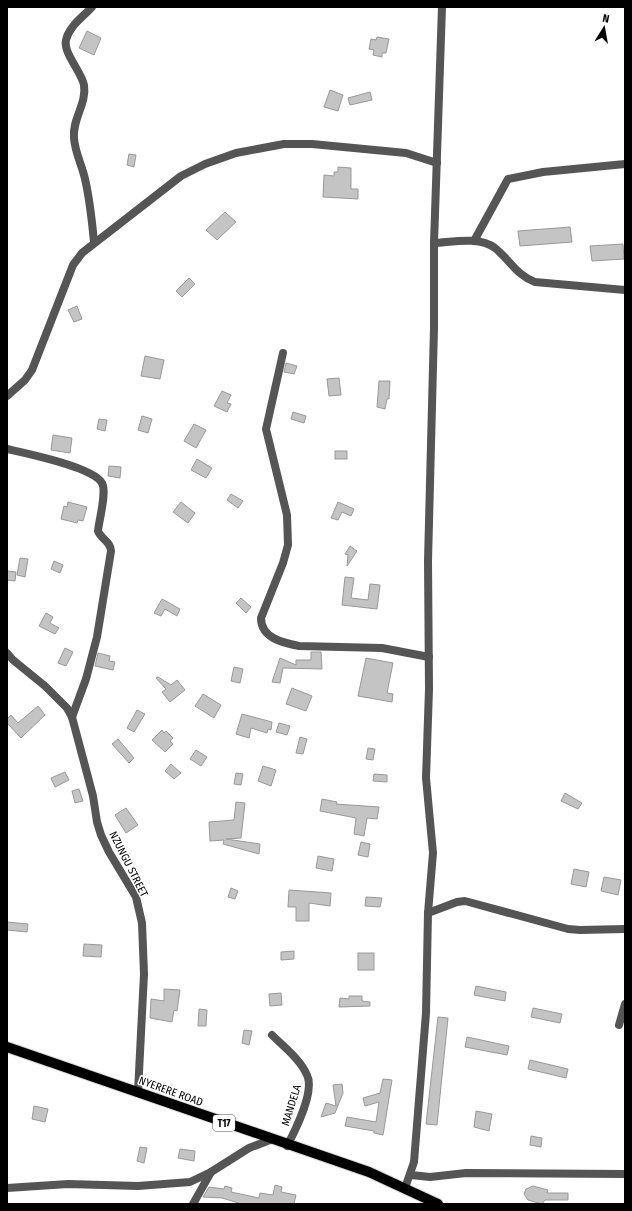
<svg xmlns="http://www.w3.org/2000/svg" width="632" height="1211" font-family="'Fira Sans Condensed',sans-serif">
<rect width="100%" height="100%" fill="#fff"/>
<!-- building -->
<g fill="#c4c4c4" stroke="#999">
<polygon points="87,31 101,38 94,55 79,48"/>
<polygon points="377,37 389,39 386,53 382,53 382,57 373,55 374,50 369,49 371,39 376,40"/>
<polygon points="330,90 343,95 338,111 324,107"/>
<polygon points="370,92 372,100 350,105 348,98"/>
<polygon points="129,154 136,155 134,167 127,165"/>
<polygon points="338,167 351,168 351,189 358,189 358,199 323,197 324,175 334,176 334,172 338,172"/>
<polygon points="225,212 236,222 217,240 206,230"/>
<polygon points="570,227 572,242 520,246 518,231"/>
<polygon points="623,244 624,259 592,261 590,246"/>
<polygon points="189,278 195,284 182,297 176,291"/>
<polygon points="77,306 82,319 74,322 68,310"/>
<polygon points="145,356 164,360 160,379 141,376"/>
<polygon points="286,363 297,366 294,374 284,372"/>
<polygon points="339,378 341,395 329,396 327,379"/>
<polygon points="379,381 390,381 389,399 387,399 385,409 377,407"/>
<polygon points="222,391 231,395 227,403 231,404 227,412 214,406"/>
<polygon points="293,412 306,416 304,423 291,419"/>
<polygon points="142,416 152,419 148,433 138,430"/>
<polygon points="99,419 107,420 105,431 97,429"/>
<polygon points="194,424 206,430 196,448 184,441"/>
<polygon points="53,435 72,438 70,453 51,450"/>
<rect x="335" y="451" width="12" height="8"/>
<polygon points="197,459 212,468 206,478 191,470"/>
<polygon points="109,466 121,467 120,478 108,476"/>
<polygon points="231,494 243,501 238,508 227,500"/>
<polygon points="68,502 87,507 83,521 78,520 77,523 61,519 64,506 67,507"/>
<polygon points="181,502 195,513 188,523 173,512"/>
<polygon points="338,502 354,509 351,516 342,512 338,520 331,518"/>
<polygon points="350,546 357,551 347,566 348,555 345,554"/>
<polygon points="20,558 28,559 25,577 17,575"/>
<polygon points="54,561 63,565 60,573 51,569"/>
<polygon points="7,571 16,572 15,581 7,580"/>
<polygon points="345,577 354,578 351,598 368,600 370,584 380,585 377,609 342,605"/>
<polygon points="241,598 251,607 246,613 236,603"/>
<polygon points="162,599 180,609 177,616 165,609 161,616 154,613"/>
<polygon points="46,613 53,617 50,623 59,628 55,634 39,626"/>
<polygon points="65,648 73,652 66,666 58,663"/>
<polygon points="311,652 321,652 322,669 283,668 280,683 272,682 280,658 296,665 296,660 311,660"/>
<polygon points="98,653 110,656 109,661 115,662 113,670 95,666"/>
<polygon points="366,658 393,663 387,693 393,694 392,702 358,696"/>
<polygon points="234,667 243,669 240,683 231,681"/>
<polygon points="158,677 171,685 177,680 185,690 170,702 162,692 166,689 156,678"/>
<polygon points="292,688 312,696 306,711 286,704"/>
<polygon points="203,694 221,705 214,718 195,706"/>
<polygon points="38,706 45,715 21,738 7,723 7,719 11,715 18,723"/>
<polygon points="137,710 145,714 134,732 127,728"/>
<polygon points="242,714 272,722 271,730 268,729 267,733 251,728 249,738 236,734"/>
<polygon points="279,723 290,726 287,735 276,732"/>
<polygon points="162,730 164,733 166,731 173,738 170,741 173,744 165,752 152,740"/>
<polygon points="300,737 307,739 303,754 296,753"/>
<polygon points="118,739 134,758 129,763 112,744"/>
<polygon points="368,748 375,749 373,760 366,759"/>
<polygon points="196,750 207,757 201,766 190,759"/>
<polygon points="171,764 181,773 174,779 165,771"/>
<polygon points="263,766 276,770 271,786 258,781"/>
<polygon points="65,772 69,780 55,787 51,778"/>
<polygon points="236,773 243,774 241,785 234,784"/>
<polygon points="374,774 387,775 387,782 373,781"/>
<polygon points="79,789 83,801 75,803 72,791"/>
<polygon points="565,793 582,803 578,809 561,801"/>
<polygon points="322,799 337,802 336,804 379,807 377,819 367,818 364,836 354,834 356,818 320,811"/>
<polygon points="236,802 245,803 241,838 226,839 260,844 259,854 223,844 224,840 210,841 209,822 234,820"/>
<polygon points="126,808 138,825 126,833 115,815"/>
<polygon points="361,842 370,844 368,857 358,855"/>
<polygon points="318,856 334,859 332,871 316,868"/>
<polygon points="574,869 589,872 586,887 571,884"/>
<polygon points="604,877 621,880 618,895 601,891"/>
<polygon points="231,888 238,891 235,899 228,897"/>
<polygon points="289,890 331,893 330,906 309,903 309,921 296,921 296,907 288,907"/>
<polygon points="366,897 382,898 380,907 365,906"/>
<polygon points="7,922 28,924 27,932 7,930"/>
<polygon points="84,944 102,945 101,957 83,956"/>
<polygon points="294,951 294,959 281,960 281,952"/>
<rect x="358" y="953" width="16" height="17"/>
<polygon points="476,986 506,992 505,1001 474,995"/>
<polygon points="164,989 180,990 177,1011 174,1010 172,1022 150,1018 151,999 164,1001"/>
<polygon points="281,993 282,1005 270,1006 269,994"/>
<polygon points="349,996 362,996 362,1001 370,1002 370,1006 339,1007 340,998 349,999"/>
<polygon points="533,1008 562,1014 560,1023 531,1017"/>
<polygon points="199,1009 207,1010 206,1026 198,1026"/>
<polygon points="438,1017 448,1018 437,1125 426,1124"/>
<polygon points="244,1030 252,1031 249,1045 242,1043"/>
<polygon points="467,1037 509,1046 507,1055 465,1047"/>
<polygon points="530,1060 568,1069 566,1078 528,1069"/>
<polygon points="383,1079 392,1080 383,1135 374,1133 374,1131 345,1126 347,1117 376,1122 379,1102 365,1106 363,1098 380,1093"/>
<polygon points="342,1084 343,1093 335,1113 321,1117 326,1103 336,1106 333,1085"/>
<polygon points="34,1106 48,1109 45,1122 32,1119"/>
<polygon points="476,1111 492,1114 489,1131 474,1127"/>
<polygon points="531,1136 542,1138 541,1147 530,1145"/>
<polygon points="140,1147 147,1148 144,1163 137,1161"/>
<polygon points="180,1149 195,1151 194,1161 178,1158"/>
<polygon points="275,1185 282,1187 281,1192 296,1195 294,1204 242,1204 222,1198 203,1197 209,1187 224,1189 225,1186 232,1188 231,1192 259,1198 260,1193 273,1195"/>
<polygon points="533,1186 548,1190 547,1193 568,1193 568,1200 545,1200 542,1204 528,1200 524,1194 526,1189"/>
</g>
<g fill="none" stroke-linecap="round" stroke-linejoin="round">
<!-- primary casing -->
<g stroke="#dbdbdb" stroke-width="12">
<polyline id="primary" points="7,1047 369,1172 438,1204"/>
</g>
<!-- street -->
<g stroke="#555" stroke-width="8">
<path d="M92,7C83,17 69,26 66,40C63,53 81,71 84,85C87,104 72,119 74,138C75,153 82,165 85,179C90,200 92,221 94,242"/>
<polyline points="474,241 508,179 543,172 625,164"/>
<path d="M434,243C453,242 479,236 495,248C510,260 516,275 535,282L625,290"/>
<path d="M283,353L266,429L287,515L288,545L283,563L261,618C261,638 283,643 299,646L382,648L429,657"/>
<polyline points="7,396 25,380 32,370 73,265 82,253 181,176 205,164 236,153 284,144 312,144 406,153 437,163"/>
<path d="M7,449C25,453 93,467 102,483C107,492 99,520 98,531C101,539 111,542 111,551L97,637L86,679L72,717"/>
<polyline points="7,653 13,660 45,686 67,708 72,717 93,796 97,822 101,835 109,852 136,897 142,923 144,974 138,1092"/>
<polyline points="428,913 457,902 465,901 568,929 580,930 625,929"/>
<polyline points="619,1025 625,1004"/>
<path d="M272,1035C284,1047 300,1059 307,1075C315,1091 295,1131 287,1146"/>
<polyline points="411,1175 430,1177 466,1173 625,1174"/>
<polyline points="7,1188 68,1184 138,1186 190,1182 211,1172 249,1148 270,1140"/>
<polyline points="405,1188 414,1162 426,1013 428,913 433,853 426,778 429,689 428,561 434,328 434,243 442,7"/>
<polyline points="193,1204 211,1172"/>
</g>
<!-- primary -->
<use href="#primary" stroke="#000" stroke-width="10"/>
</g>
<g text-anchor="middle" stroke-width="3" stroke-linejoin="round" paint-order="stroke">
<!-- shield labels -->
<rect fill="#fff" stroke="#4c4c4c" stroke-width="1" x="213" y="1115" width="22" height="16" rx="3"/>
<g font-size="10" font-weight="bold" fill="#000">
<text x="224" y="1127">T17</text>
</g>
<!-- street labels -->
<g font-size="11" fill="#000" stroke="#fff">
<text transform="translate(129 864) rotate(63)" y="4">NZUNGU STREET</text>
<text transform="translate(171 1091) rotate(20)" y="4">NYERERE ROAD</text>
<text transform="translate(291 1105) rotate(-73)" y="4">MANDELA</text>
</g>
</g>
<!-- border -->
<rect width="632" height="1211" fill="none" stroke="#000000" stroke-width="16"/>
<!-- north arrow -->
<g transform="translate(604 28) rotate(11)" stroke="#ffffff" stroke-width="3" paint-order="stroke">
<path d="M0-3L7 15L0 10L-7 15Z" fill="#000000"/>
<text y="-6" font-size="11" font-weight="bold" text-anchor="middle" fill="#000000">N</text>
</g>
</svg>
